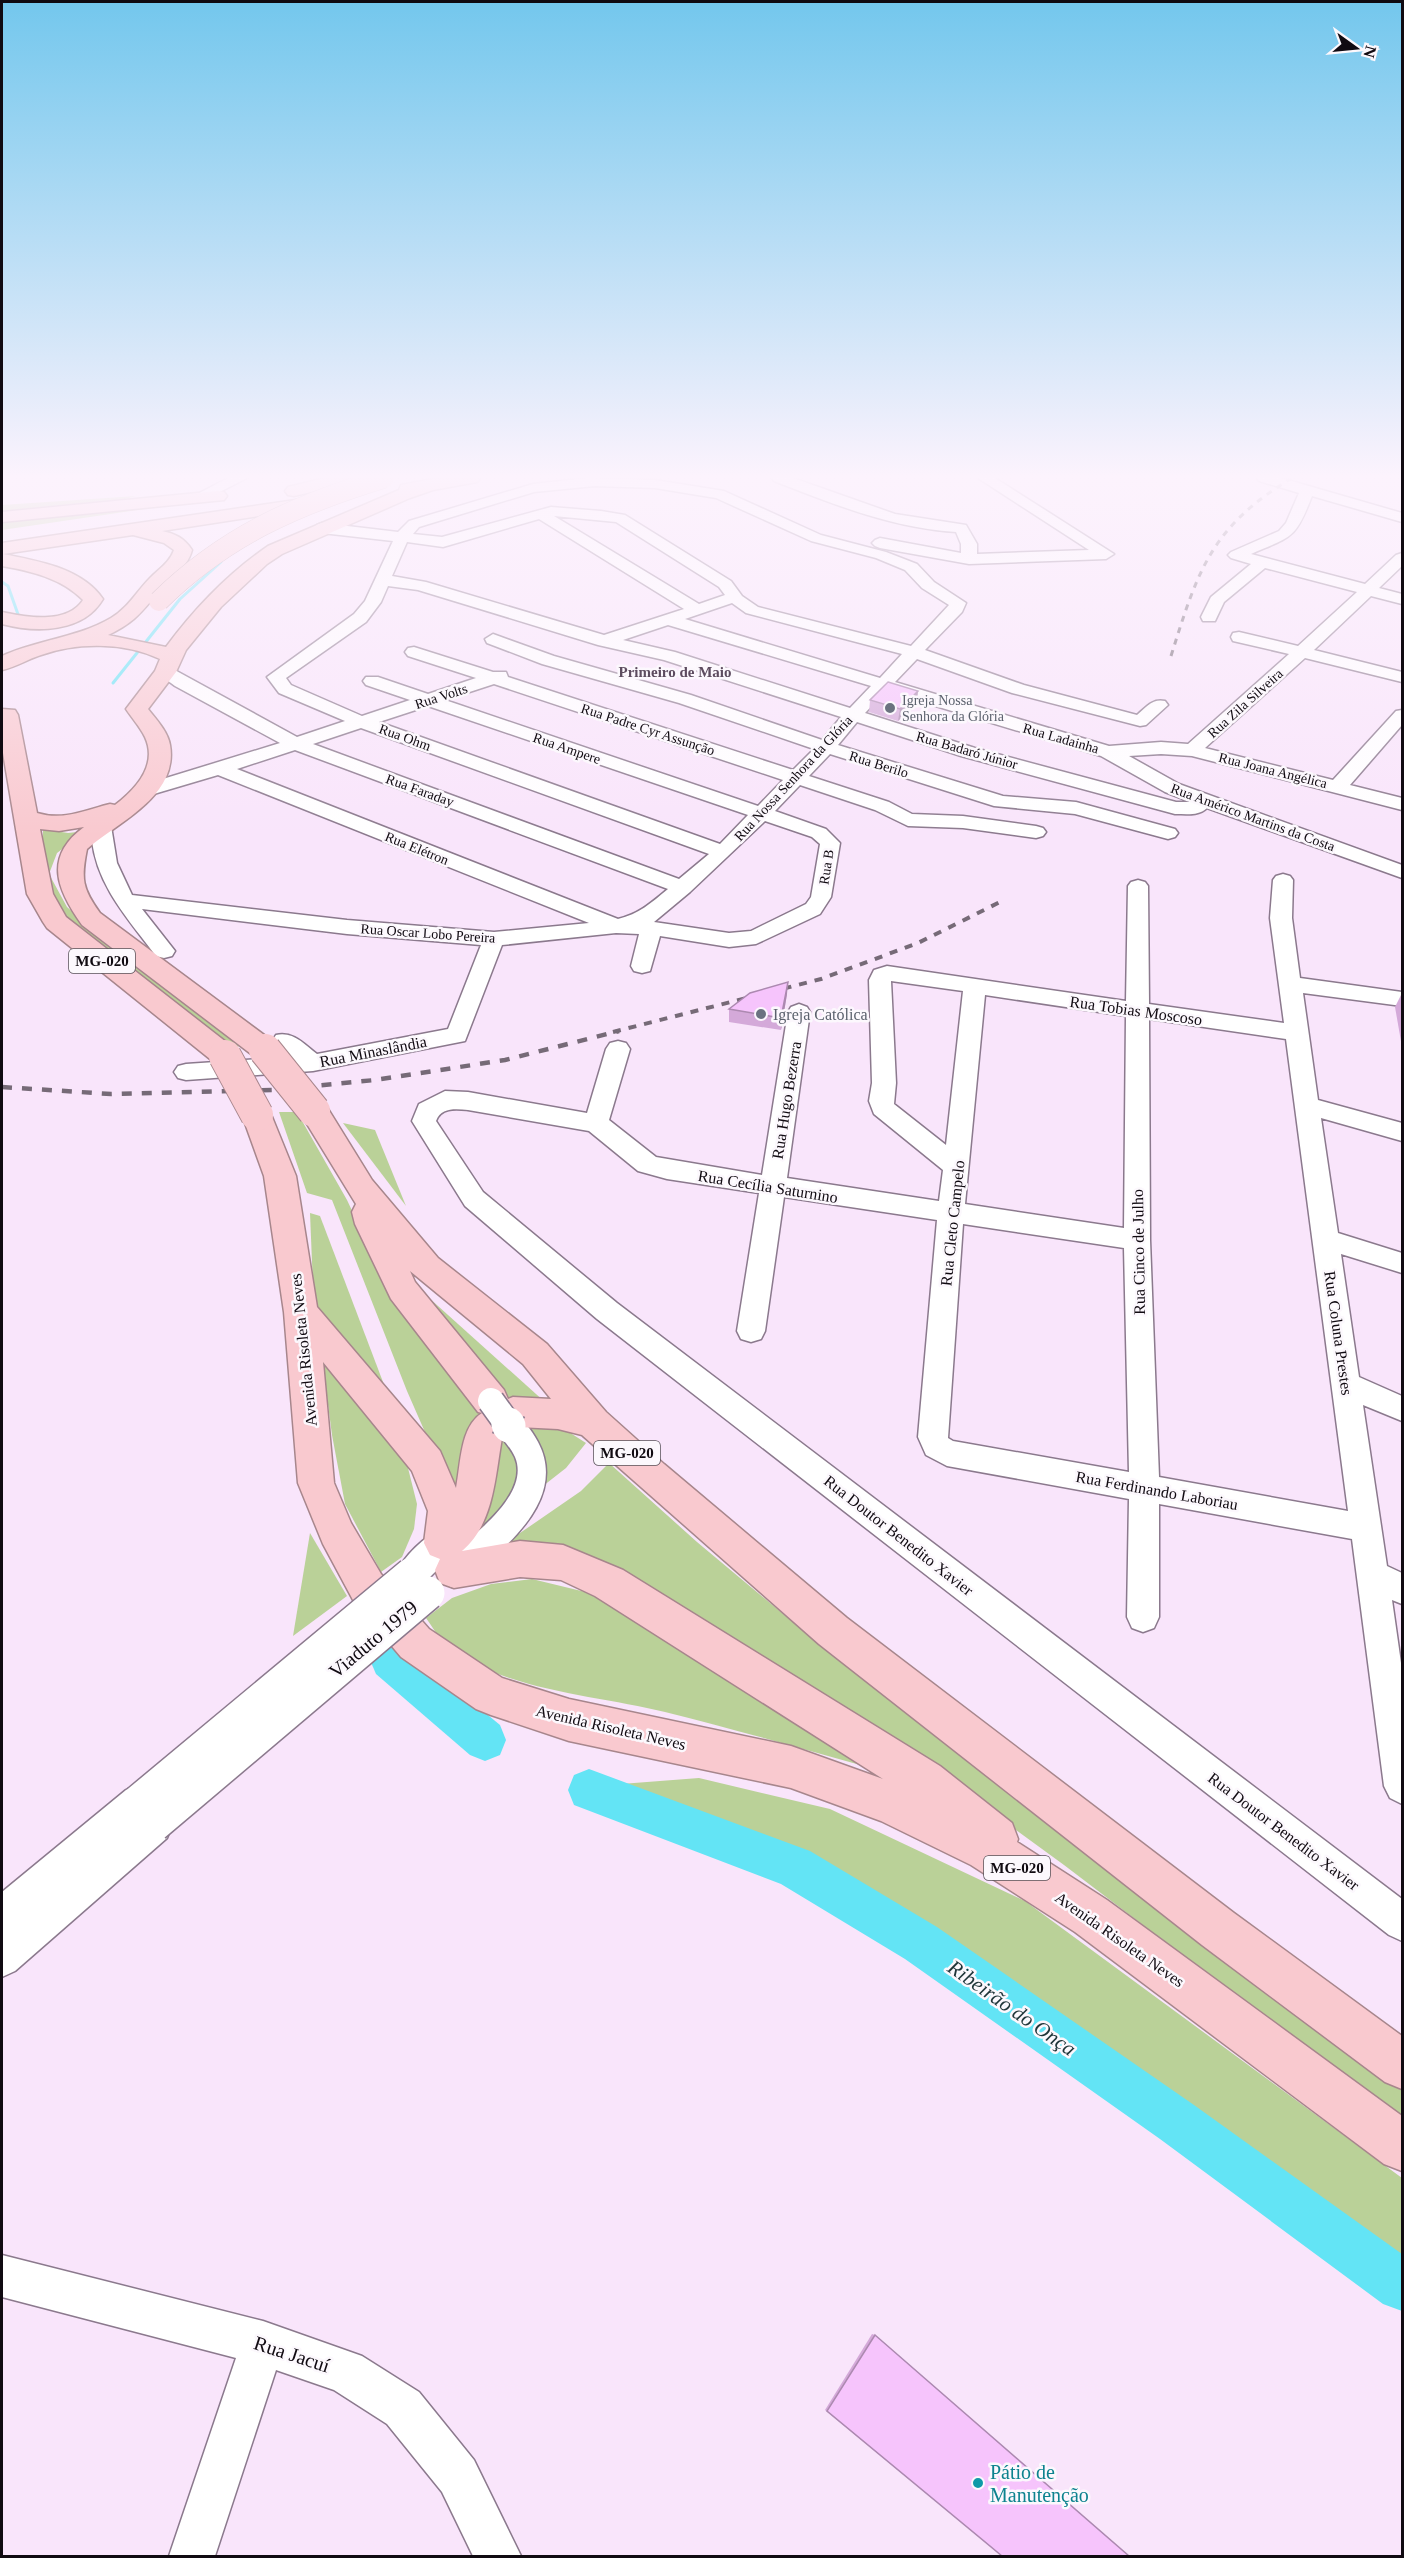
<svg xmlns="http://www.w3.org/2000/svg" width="1404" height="2558" font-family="Georgia,serif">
<rect width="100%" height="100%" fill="#f9e5fb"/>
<!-- green -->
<g fill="#bad198">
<polygon points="136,496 125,499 2,511 2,505"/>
<polygon points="185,503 2,530 2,521"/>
<polygon points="43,829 68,833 86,831 57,853 49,874 67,907 109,944 243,1045 230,1049 189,1012 138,978 61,916 42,869"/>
<polygon points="279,1112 297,1112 347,1200 388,1287 490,1414 460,1512 407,1391 332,1200 307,1193"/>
<polygon points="343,1123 375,1130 406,1206"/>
<polygon points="310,1213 320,1216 394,1411 314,1311"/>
<polygon points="418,1288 546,1403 514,1405 436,1314"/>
<polygon points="320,1343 406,1460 417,1504 414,1529 402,1557 381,1572 345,1504 332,1435"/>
<path d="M521,1417L561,1427L586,1443L566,1468L543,1486C545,1453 542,1443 521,1417Z"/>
<path d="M502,1429C508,1437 517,1447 520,1457C532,1498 489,1524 462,1548Z"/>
<polygon points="609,1463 697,1542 824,1648 1402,2091 1402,2122 1064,1865 954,1785 662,1608 494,1551 581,1491"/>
<polygon points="310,1533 347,1596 293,1636"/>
<path d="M532,1579L602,1596L903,1777C824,1755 745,1732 665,1712C597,1695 501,1691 445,1644C438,1637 432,1626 426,1618L452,1598L491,1584Z"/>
<polygon points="699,1778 830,1809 1025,1901 1402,2178 1402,2273 987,1978 807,1863 608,1785"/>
</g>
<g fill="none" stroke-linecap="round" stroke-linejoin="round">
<!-- stream -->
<g stroke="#63e4f5" stroke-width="3">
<polyline points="2,582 8,586 20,620"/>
<polyline points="113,683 180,599 221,562"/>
</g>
<!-- river -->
<g fill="#63e4f5" fill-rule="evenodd">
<polygon points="390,1641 404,1646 500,1725 506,1740 500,1755 485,1761 470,1755 376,1674 370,1660 376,1646"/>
<polygon points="589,1769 810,1851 937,1927 1194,2105 1402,2254 1402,2311 1383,2304 1160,2139 905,1959 781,1884 574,1805 568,1790 574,1775"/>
</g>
<!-- minor casing -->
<g stroke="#8b798d" stroke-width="3">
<g id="minor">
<polygon points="228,478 247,478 202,501 192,501 190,498"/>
<path d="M588,478L655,480L724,491L821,535L886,552L917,564L934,582L966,603L962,612L925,650L1024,685L1137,715C1146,707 1153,698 1165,701L1168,705L1146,725L1140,726L1012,693L917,659L895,682L1109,746L1161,742L1188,744L1289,654L1233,641L1231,637L1233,633L1239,632L1298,646L1357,592L1265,568L1224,602L1215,621H1203L1201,617L1211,597L1251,564L1231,558L1228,555L1231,552L1279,531L1286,523L1299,493L1259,481L1257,478H1281L1402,513V522L1312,496C1295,540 1292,536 1251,554L1365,584L1396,555L1402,553V566L1379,588L1402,594V604L1371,596L1314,650L1402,672V682L1305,658L1205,748L1333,780L1396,711L1402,710V725L1350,785L1402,798V810L1192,756L1161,754L1129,756L1179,784L1402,865V878L1207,808C1199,816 1187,814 1175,814L961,756L857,722L838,745L1003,796L1076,802L1175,829L1178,833L1175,837L1168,839L1075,814L994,806L830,754L809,776L889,802L912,814L963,816L1036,826L1043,828L1046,832L1043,836L1036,838L963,828L908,826L875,810L800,785L775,811L826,829L840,843L831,897L820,914L756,944L729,947L660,936L650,971L642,973L634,971L631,966L639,934L616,933L502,945L465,1041L313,1071L186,1080L178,1078L174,1072L178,1066L186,1064L289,1057L272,1041L276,1035C293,1031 304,1044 317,1054L448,1029L481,945L347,934L142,909L175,951L172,956L164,958L156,956C129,920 97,886 92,840C91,833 90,827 94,822H108L111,826L117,863L132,895L347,920L494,932L589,923L218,775L147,796L140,794L137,790L140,786L280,743L175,686L156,672L159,668H171L297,737L345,721L279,693L267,677L354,614L365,601L393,541L322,533L317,531L314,528L317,525L322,523L398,532L409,521L533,484ZM595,486L655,488L716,498L811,541L876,558L905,570L922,588L949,605L911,646L758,607L742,596L731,581L625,515L601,511L551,507L442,537L413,534L419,527L534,492ZM554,516L616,522L719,587L725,595L699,604ZM539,519L684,609L604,635L426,582L392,576L407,542L443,547ZM388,586L418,590L598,645L664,660L841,717L822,740L691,695L554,656L493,634L485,639L487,643L542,664L679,703L814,749L793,770L508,677L506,672H493L414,647L408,648L405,652L408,656L476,678L428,694L378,677H366L363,681L366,685L410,700L362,716L291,685L286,678L366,622L381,602ZM732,603L746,613L902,654L880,678L685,619ZM668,625L871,686L850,708L675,652L623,640ZM494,684L783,780L758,806L445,700ZM886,691L1101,756L1165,792L1191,802H1176L975,748L865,713ZM428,706L748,815L720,844L379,722ZM361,728L709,854L679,879L313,744ZM295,750L668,889C651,903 639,914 618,919L237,769ZM765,821L812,837L820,844L811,897L806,904L751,931L729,933L654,922L690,892Z"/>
<path d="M772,478H793L895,514L966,525L977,544V554L1089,550L978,478H995L1114,554L1106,559L969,564L880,548L875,546L872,543L875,540L880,538L961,553V544L956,532C892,528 833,504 774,481Z"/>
<path d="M1283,874L1290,876L1293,880L1292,918L1300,978L1402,992V1006L1303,993L1318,1100L1402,1123V1141L1321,1118L1338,1233L1402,1253V1273L1341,1254L1359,1377L1402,1396V1421L1363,1405L1387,1566L1402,1573V1604L1392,1600L1402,1670V1804L1390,1798L1384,1786L1352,1539L1159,1504V1617L1154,1628L1143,1632L1132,1628L1127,1617L1129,1499L947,1466L926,1455L918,1437L937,1220L784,1197L765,1331L761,1339L751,1342L741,1339L737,1331L759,1193L667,1179L638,1171L589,1131L468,1110C456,1109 441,1107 436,1121L483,1192L617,1303L1402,1899V1941L1389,1935L597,1319L465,1206L412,1121L419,1104L445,1091L468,1092L587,1113L606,1049L610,1043L618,1041L626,1043L630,1049L609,1120L656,1157L762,1175L788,1012L791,1007L799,1004L807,1007L810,1012L787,1178L939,1201L943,1170L874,1114L869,1101L872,1083L869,980L874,970L887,966L1126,1001L1128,886L1131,882L1138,880L1145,882L1148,886L1149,1004L1284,1023L1270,918L1273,880L1276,876ZM891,981L963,991L946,1145L894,1104L896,1083ZM985,995L1126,1016L1124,1228L965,1204ZM1149,1019L1286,1039L1348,1511L1159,1477L1150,1240ZM963,1224L1124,1248L1129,1472L953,1441L948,1438Z"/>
<path d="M509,1413C523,1418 531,1429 538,1442C563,1489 524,1531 490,1560C478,1570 467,1581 452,1587L441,1582L437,1570L423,1584L412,1589L401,1584L396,1574C404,1556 424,1536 443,1529L454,1533L459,1543L456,1550C479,1531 530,1492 515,1457C510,1446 500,1437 494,1426L499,1417Z"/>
<polygon points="138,1784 150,1790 156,1802 153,1807 167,1812 172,1825 167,1838 15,1971 2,1977 2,1892 126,1790"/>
<polygon points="2,2255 263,2321 362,2356 419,2392 474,2460 521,2556 473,2556 442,2492 387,2424 334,2390 276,2370 215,2556 169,2556 236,2358 2,2297"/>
</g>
</g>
<!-- highway casing -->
<g stroke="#a7868c" stroke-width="3">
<g id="highway">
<polygon points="325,478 357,478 354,482 294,496 288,495 285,491 288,487"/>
<path d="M438,478H480L477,482L433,490L410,498L282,554L267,564L221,607L186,650L176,672L148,709C156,719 168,732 170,745C179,796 118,822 87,849C81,879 82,888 100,913L275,1043L279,1050L275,1057L265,1060L255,1057L82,925C57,890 43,857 84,827L59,831L40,829L53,894L66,917L235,1049L239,1056L235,1063L225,1066L215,1063L47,928L43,922L27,894L2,747V709L15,710L18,715L37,813C64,821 85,810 110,804L115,805C136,789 158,765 145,737C140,727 132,718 126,709L155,671L160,659C125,642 77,642 41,655C28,659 16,667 2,670V656C37,640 77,638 111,618C128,608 137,591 150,578C159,569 170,562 174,550L164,543L133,535L3,554C38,561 82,568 103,599C83,633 36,633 2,624V612C25,617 67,625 83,600C61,578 31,571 2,566V543L323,496L329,497L332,501L329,505L323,506L162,531C176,534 184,538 192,550C188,566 175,574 164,586C143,609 138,621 108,635L166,647C194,609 230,572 268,546L399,490L401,485Z"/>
<polygon points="218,491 224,492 227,496 224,500 2,522 2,512"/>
<path d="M314,1100L325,1104L372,1180L438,1258L547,1344L606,1412L664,1464L847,1618L1234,1913L1402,2036V2089L1385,2082L1202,1945L819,1644L582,1435L558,1429L518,1427L502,1438C495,1477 494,1524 462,1551L520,1541L563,1545L623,1570L940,1766L1012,1823L1018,1839L1017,1842L1107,1900L1402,2116V2171L1384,2164L1075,1932L971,1865L881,1821L791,1788L569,1741L491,1715L476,1709L401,1657L353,1600L323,1544L298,1483L284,1312L264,1176L242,1115L246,1107L257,1104L268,1107L296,1176L317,1307L440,1451L456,1488C461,1463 460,1427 482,1413L478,1412L391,1299L355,1224L352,1212L356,1204L299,1111L303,1104ZM410,1271L523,1364L551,1399L513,1397L508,1399L504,1390L415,1282ZM323,1362L412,1471L428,1511L424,1543L430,1555L440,1559L435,1570L440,1583L454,1588L520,1577L561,1580L595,1596L883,1779L791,1746L569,1699L502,1678L429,1629L381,1574L351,1523L334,1483Z"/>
</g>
</g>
<!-- minor -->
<use href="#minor" fill="#fff" fill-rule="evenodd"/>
<!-- highway -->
<use href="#highway" fill="#f9c9cf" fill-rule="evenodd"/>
<!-- rail-far2 -->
<path stroke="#766a77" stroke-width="3" stroke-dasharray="6 6" stroke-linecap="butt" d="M1171,656C1198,570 1211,527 1292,478"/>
<!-- rail-far1 -->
<polyline stroke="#766a77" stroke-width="4" stroke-dasharray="8 8" stroke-linecap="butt" points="613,1032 821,979 918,943 1002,901"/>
<!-- rail -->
<polyline stroke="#766a77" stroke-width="4.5" stroke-dasharray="10 10" stroke-linecap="butt" points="2,1087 111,1094 273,1090 375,1080 505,1060 619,1031"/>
<!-- minor-bridge-far1 casing -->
<g stroke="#8b798d" stroke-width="29" stroke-linecap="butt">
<polyline id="minor-bridge-far1" points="491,1401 509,1426"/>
</g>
<!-- minor-bridge casing -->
<g stroke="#8b798d" stroke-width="36" stroke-linecap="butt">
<g id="minor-bridge">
<polyline points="508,1424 509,1426"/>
<polyline points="138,1802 412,1574"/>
<polyline points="154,1825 428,1593"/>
</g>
</g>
<!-- highway-bridge-far1 casing -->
<g stroke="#a7868c" stroke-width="21" stroke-linecap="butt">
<path id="highway-bridge-far1" d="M159,601C225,536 296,505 384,478"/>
</g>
<!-- highway-bridge casing -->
<g stroke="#a7868c" stroke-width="34" stroke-linecap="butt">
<g id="highway-bridge">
<polyline points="265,1050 314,1111"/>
<polyline points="225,1056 257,1115"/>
</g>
</g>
<!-- minor-bridge-far1 -->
<use href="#minor-bridge-far1" stroke="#fff" stroke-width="26"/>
<!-- minor-bridge -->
<use href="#minor-bridge" stroke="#fff" stroke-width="33"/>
<!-- highway-bridge-far1 -->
<use href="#highway-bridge-far1" stroke="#f9c9cf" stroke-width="20"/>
<!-- highway-bridge -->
<use href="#highway-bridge" stroke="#f9c9cf" stroke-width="32"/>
</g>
<!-- wall -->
<g fill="#d4a9d9">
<polygon points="870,700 917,703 898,721 869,712"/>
<polygon points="1402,993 1402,1047 1395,1007"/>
<polygon points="787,994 781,1030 729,1022 729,1009"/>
<polygon points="872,2334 875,2335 1002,2556 825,2410"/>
</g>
<!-- shaded-wall -->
<g fill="#ac89b0">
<polygon points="918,691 917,703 898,721 900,709"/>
<polygon points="788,982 787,994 781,1030 781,1018"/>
</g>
<!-- building -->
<g fill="#f6c4fc" stroke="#ac89b0" stroke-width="1.5">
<polygon points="888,682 918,691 900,709 870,700"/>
<polygon points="788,982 781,1018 729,1009 750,993"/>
<polygon points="875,2335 1129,2556 1002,2556 827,2411"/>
</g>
<!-- sky -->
<linearGradient id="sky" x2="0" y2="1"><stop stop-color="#73c7ed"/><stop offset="0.57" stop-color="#fcf3fd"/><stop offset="1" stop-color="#fcf3fd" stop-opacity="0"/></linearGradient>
<rect width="1404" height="836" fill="url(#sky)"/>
<!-- markers -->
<g fill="#6b7280" stroke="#fcf8fd" stroke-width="2">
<circle cx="890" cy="708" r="6"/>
<circle cx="761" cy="1014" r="6"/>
</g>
<circle fill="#0f9aa8" stroke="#fcf8fd" stroke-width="2" cx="978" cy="2483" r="6"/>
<g text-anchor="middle" stroke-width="5" stroke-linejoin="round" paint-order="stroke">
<!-- far-street labels -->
<g font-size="14" fill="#100a11" stroke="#fcf8fd">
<text transform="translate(441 696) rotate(-18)" y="5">Rua Volts</text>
<text transform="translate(1245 703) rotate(-42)" y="5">Rua Zila Silveira</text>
<text transform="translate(648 729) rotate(18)" y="5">Rua Padre Cyr Assunção</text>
<text transform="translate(405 737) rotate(20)" y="5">Rua Ohm</text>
<text transform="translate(1061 738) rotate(16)" y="5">Rua Ladainha</text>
<text transform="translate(567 748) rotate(19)" y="5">Rua Ampere</text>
<text transform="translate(967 750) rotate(16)" y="5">Rua Badaró Júnior</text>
<text transform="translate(879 764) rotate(17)" y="5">Rua Berilo</text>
<text transform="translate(1273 770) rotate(14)" y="5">Rua Joana Angélica</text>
<text transform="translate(793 778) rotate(-47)" y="5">Rua Nossa Senhora da Glória</text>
<text transform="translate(420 790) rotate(20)" y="5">Rua Faraday</text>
<text transform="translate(1253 817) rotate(20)" y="5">Rua Américo Martins da Costa</text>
<text transform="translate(417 848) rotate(22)" y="5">Rua Elétron</text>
<text transform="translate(826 867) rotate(-81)" y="5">Rua B</text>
<text transform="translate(428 933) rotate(4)" y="5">Rua Oscar Lobo Pereira</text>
</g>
<!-- far-worship labels -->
<g font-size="14" fill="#5b616d" stroke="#fcf8fd" text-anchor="start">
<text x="902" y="705">Igreja Nossa<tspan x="902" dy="16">Senhora da Glória</tspan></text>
</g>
<!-- far-neighbourhood labels -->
<g font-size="15" font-weight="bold" fill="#5d4c5f" stroke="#fcf8fd">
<text x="675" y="677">Primeiro de Maio</text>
</g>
<!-- shield labels -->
<g fill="#fcf8fd" stroke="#575158" stroke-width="1.5">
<rect x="69" y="949" width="66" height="24" rx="4.5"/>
<rect x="594" y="1441" width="66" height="24" rx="4.5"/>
<rect x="984" y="1856" width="66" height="24" rx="4.5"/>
</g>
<g font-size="15" font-weight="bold" fill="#100a11">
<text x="102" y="966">MG-020</text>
<text x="627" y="1458">MG-020</text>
<text x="1017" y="1873">MG-020</text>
</g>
<!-- street labels -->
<g font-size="16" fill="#100a11" stroke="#fcf8fd">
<text transform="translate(1136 1010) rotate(8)" y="6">Rua Tobias Moscoso</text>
<text transform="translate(373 1051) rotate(-11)" y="6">Rua Minaslândia</text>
<text transform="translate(786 1100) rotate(-81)" y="6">Rua Hugo Bezerra</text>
<text transform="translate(768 1186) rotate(9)" y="6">Rua Cecília Saturnino</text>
<text transform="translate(952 1223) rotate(-84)" y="6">Rua Cleto Campelo</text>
<text transform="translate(1138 1252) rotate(-91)" y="6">Rua Cinco de Julho</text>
<text transform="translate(1339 1333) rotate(82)" y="6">Rua Coluna Prestes</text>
<text transform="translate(303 1350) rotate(-96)" y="6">Avenida Risoleta Neves</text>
<text transform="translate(1157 1490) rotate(10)" y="6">Rua Ferdinando Laboriau</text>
<text transform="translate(899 1535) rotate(38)" y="6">Rua Doutor Benedito Xavier</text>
<text transform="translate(611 1727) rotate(13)" y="6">Avenida Risoleta Neves</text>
<text transform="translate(1284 1831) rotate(37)" y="6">Rua Doutor Benedito Xavier</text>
<text transform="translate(1120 1939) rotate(35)" y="6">Avenida Risoleta Neves</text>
</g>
<!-- worship labels -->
<g font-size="16" fill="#5b616d" stroke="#fcf8fd" text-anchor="start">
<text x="773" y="1020">Igreja Católica</text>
</g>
<!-- near-street labels -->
<g font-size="20" fill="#100a11" stroke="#fcf8fd">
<text transform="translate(373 1639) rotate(-40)" y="7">Viaduto 1979</text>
<text transform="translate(292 2354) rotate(18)" y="7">Rua Jacuí</text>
</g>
<!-- near-culture labels -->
<g font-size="20" fill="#0d838f" stroke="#fcf8fd" text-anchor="start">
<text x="990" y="2479">Pátio de<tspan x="990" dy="23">Manutenção</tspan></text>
</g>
<!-- near-water labels -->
<g font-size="21" font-style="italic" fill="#1f3539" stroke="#fcf8fd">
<text transform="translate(1012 2008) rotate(35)" y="7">Ribeirão do Onça</text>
</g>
</g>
<!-- border -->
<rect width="1404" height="2558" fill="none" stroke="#100a11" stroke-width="6"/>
<!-- north arrow -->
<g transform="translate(1356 48) rotate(105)" stroke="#fcf8fd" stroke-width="4.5" paint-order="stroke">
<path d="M0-4.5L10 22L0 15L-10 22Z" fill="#100a11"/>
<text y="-9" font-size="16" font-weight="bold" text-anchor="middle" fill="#100a11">N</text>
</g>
</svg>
